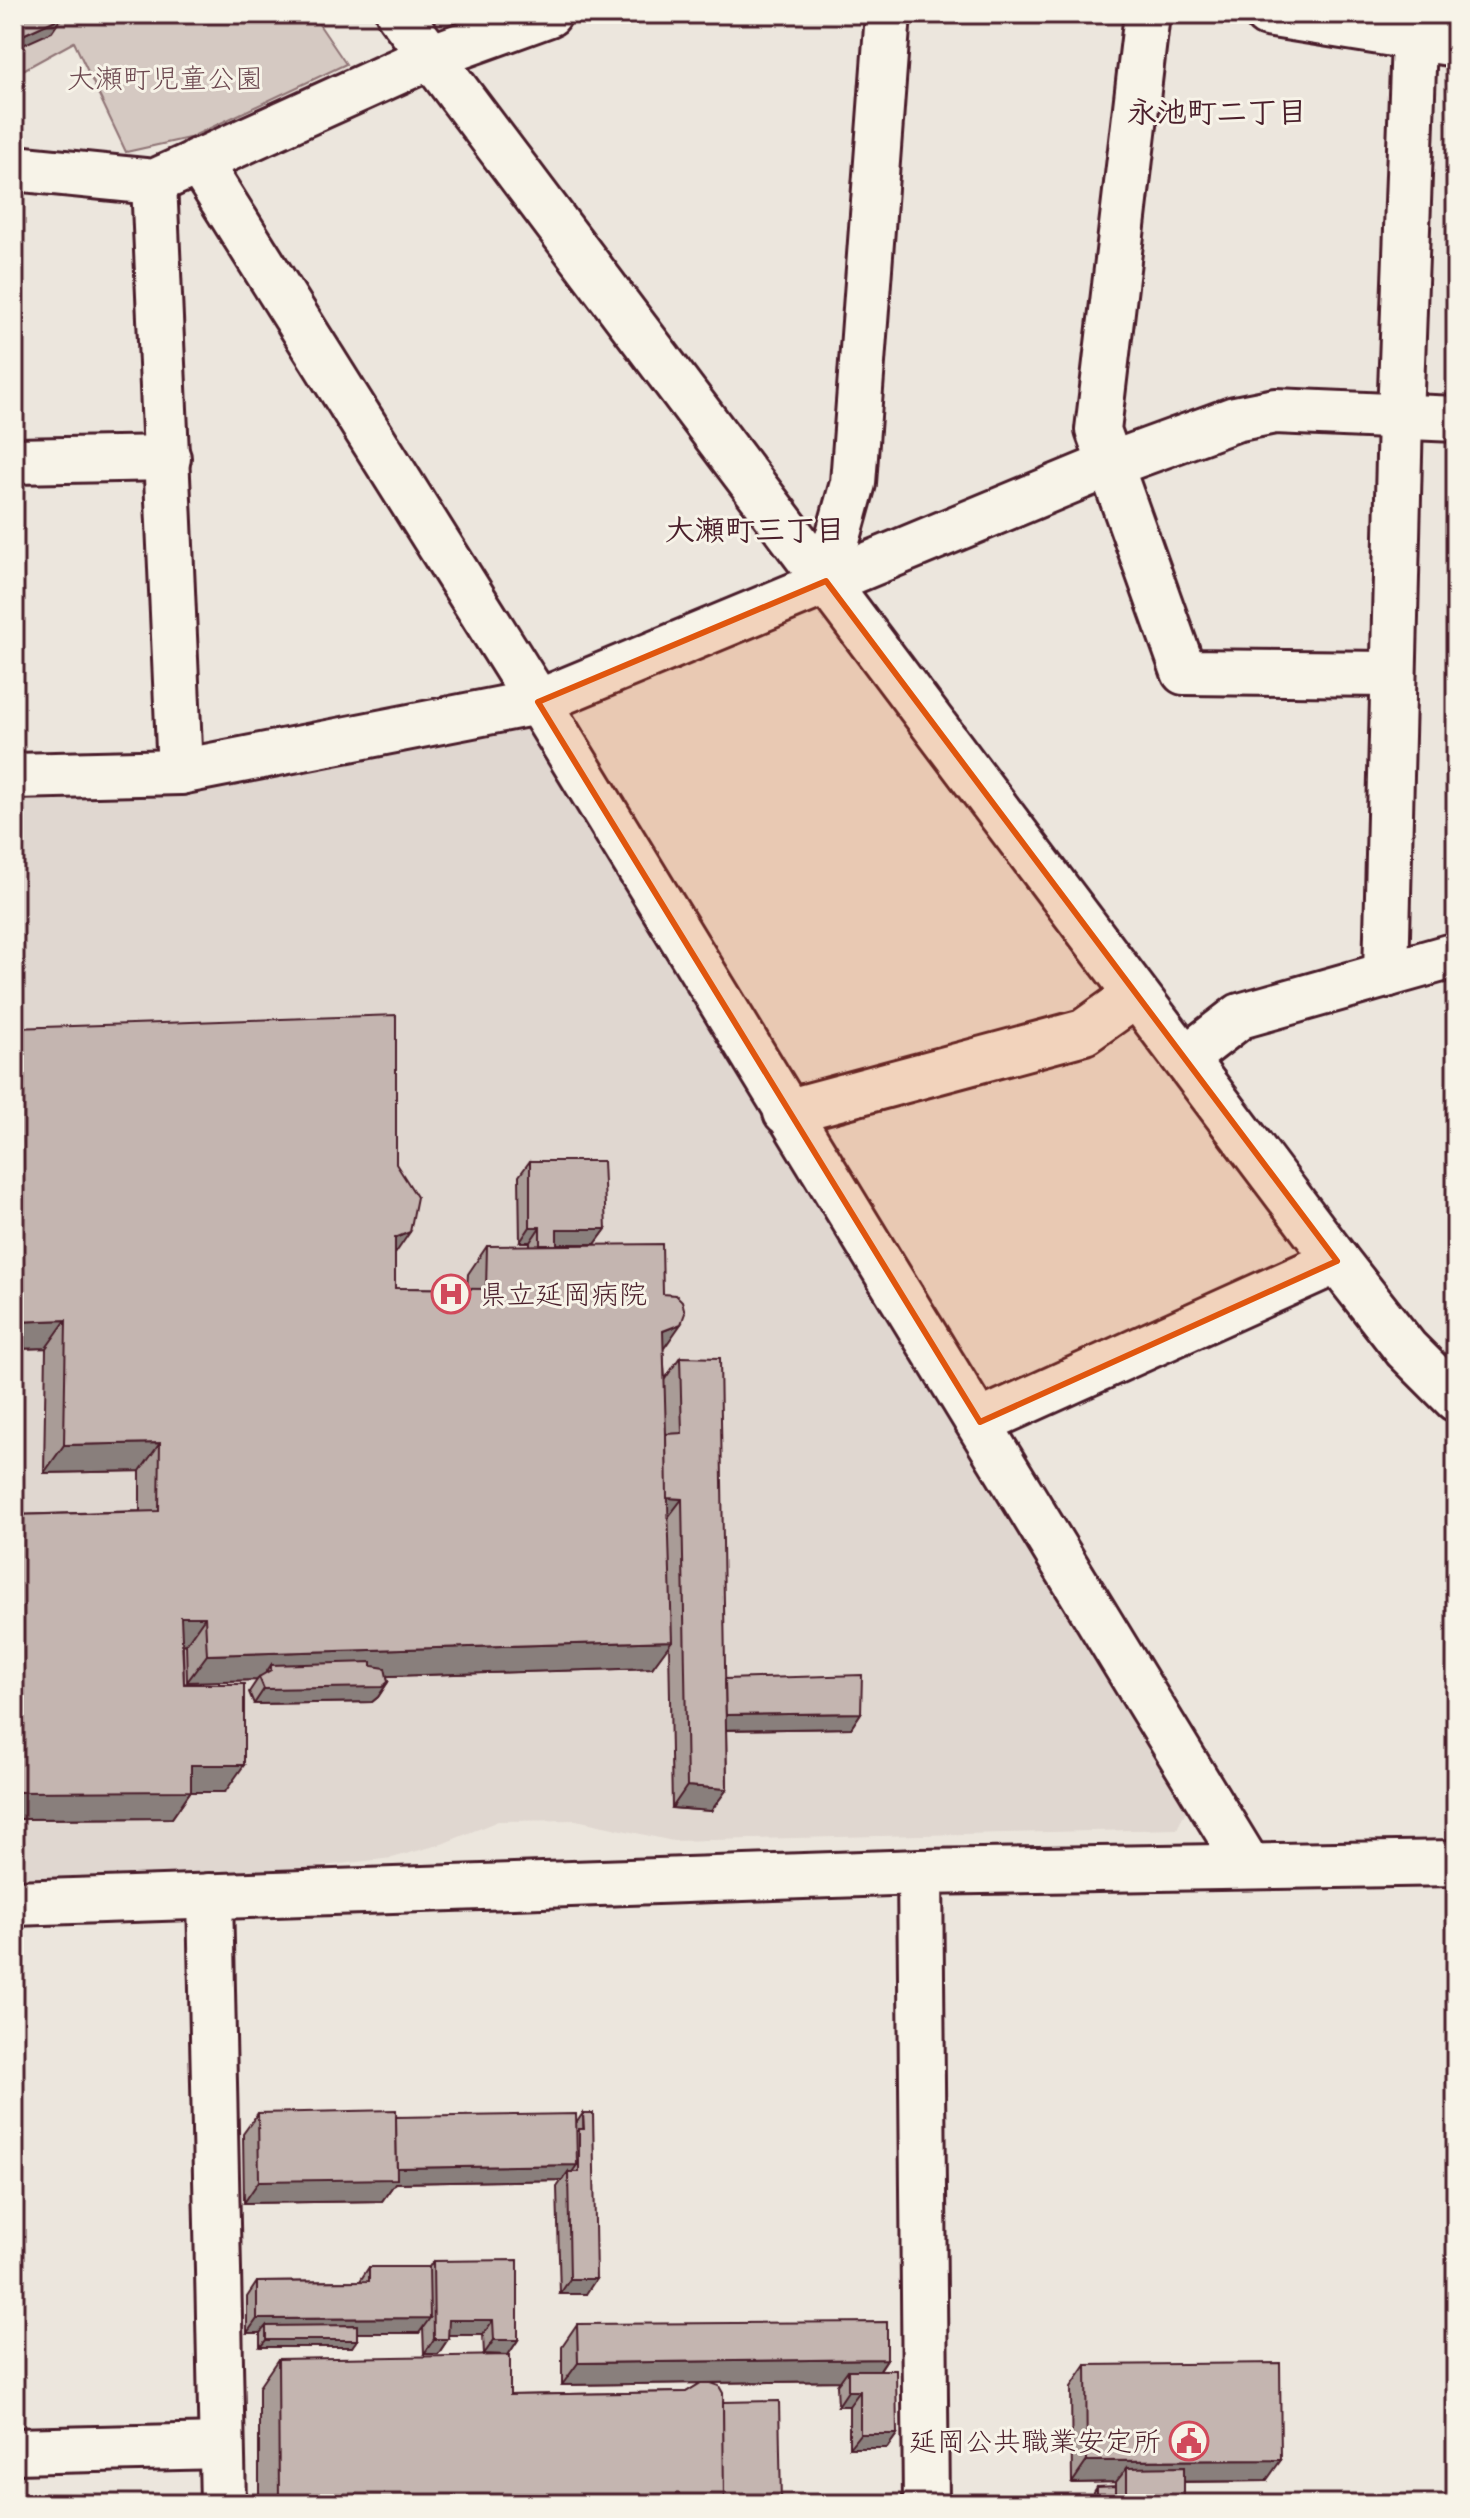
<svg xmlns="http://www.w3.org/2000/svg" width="1470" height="2518" font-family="Caveat,'Klee One',sans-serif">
<rect width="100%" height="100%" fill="#ece6dd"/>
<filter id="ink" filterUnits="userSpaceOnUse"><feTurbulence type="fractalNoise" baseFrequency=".0125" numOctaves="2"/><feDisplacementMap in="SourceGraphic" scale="16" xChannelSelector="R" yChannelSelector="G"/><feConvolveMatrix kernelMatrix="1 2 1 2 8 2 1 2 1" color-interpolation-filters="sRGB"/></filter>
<g filter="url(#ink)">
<!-- built -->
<polygon fill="#e0d7d0" points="530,728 1195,1792 1177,1829 673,1841 576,1820 498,1821 442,1844 392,1858 271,1872 14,1878 14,795 203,790"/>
<!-- green -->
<polygon fill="#d5c9c2" stroke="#907476" stroke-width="2" points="14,14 312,14 346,64 189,138 126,152 74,42 14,75"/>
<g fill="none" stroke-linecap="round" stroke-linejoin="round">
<!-- minor casing -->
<g stroke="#4a1f2b" stroke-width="50">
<g id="minor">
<polyline points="1147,14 1098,430 1184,672 1393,674"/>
<polyline points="1267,14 1456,44"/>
<polyline points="198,161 538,702 1248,1865"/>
<polyline points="14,168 154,182 430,57 549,14"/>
<polyline points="154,182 180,772"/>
<polyline points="14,461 168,458"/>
<polyline points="826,581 853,483 888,14"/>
<polyline points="14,776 180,772 538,702 1109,465 1235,419 1275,411 1456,419"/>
<polyline points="1386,975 1400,417 1415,14"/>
<polyline points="1186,1058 1240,1016 1456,955"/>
<polyline points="786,1112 1084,1032 1136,995"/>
<polyline points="980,1422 1337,1261"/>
<polyline points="920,1872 926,2504"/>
<polyline points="210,1896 223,2504"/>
<polyline points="14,2451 221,2446"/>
</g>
</g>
<!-- tertiary casing -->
<g stroke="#4a1f2b" stroke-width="50">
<g id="tertiary">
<polyline points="399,14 1337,1261 1406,1349 1456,1399"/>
<polyline points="14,1903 920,1872 1456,1863"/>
</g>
</g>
<!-- minor -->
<use href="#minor" stroke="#f7f3e8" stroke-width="44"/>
<!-- tertiary -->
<use href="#tertiary" stroke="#f7f3e8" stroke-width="44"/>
</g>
<!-- wall -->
<g fill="#a99c97" stroke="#4a1f2b" stroke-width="2">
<polygon points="14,1028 395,1253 395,1288 467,1289 468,1274 487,1246 530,1246 530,1242 520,1242 519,1176 530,1161 606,1229 595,1244 557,1244 557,1245 663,1349 665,1379 680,1357 725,1679 861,1713 851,1728 726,1730 727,1789 711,1811 672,1808 669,1644 652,1668 387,1676 388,1682 378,1697 372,1702 254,1704 249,1692 257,1680 187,1682 186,1644 183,1645 184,1684 225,1792 190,1792 172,1818 14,1819 14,1515 140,1511 140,1471 44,1473 46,1348 14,1349"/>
<polygon points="258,2113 577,2122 583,2113 586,2294 560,2294 557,2187 562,2180 395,2183 382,2201 244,2203 243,2134"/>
<polygon points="433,2261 518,2340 508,2355 484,2354 483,2335 448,2335 448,2339 438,2354 424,2354 423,2327 419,2333 357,2333 352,2347 260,2347 260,2333 247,2333 247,2297 257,2282 360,2281 369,2267 429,2267"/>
<polygon points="577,2324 887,2359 880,2370 897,2434 887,2448 849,2448 849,2406 838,2406 837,2385 840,2381 710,2383 723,2402 781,2504 259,2504 259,2387 278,2359 510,2395 686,2392 701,2383 562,2385 562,2346"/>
<polygon points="1086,2365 1266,2481 1184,2482 1184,2504 1116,2504 1116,2482 1072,2483 1071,2387"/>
<polygon points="1097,2487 1116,2504 1092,2504 1092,2495"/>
</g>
<!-- shaded-wall -->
<g fill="#897f7b" stroke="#4a1f2b" stroke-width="2">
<polygon points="1364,14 1391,14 1388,18"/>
<polygon points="62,17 52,32 14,49 14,39"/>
<polygon points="530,1227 540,1227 530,1242 520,1242"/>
<polygon points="557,1229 606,1229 595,1244 546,1244"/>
<polygon points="410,1232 391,1260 395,1238"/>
<polygon points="66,1320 46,1348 14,1349 14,1322"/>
<polygon points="681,1324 662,1351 663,1331"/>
<polygon points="160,1443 140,1471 44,1473 64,1445"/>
<polygon points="663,1497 682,1499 666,1520"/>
<polygon points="181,1617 205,1617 186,1644 162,1645"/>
<polygon points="672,1641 652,1668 264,1680 271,1670 271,1665 261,1680 259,1677 257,1680 187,1682 207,1655"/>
<polygon points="388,1682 378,1697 372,1702 254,1704 264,1689"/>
<polygon points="861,1713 851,1728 710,1730 721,1715"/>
<polygon points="191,1765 244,1765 225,1792 190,1792 172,1818 14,1819 14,1792"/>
<polygon points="687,1786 727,1789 711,1811 672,1808"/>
<polygon points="577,2165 568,2178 568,2172 562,2180 395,2183 382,2201 244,2203 259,2181 392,2168"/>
<polygon points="570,2279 596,2279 586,2294 560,2294"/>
<polygon points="430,2318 419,2333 266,2333 266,2326 260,2333 247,2333 257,2319"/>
<polygon points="449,2320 493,2320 483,2335 438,2335"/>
<polygon points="434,2339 448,2339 438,2354 424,2354"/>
<polygon points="266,2340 357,2340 352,2347 260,2347"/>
<polygon points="494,2340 518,2340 508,2355 484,2354"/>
<polygon points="887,2359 872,2381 848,2370 840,2381 562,2385 578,2363"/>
<polygon points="848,2391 860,2391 849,2406 838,2406"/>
<polygon points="860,2434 897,2434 887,2448 849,2448"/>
<polygon points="1281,2460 1266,2481 1127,2482 1127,2468 1116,2482 1072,2483 1087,2461"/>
</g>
<!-- building -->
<g fill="#c4b5b0" stroke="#4a1f2b" stroke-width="2">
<polygon points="14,14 61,14 62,17 14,39"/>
<polygon points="396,1015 396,1164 417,1197 410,1232 395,1238 395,1288 486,1289 487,1246 662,1244 663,1294 676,1295 682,1301 685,1313 681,1324 663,1331 672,1641 207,1655 205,1617 181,1617 184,1684 244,1684 244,1765 191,1765 191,1791 14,1792 14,1515 159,1511 160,1443 64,1445 66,1320 14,1322 14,1028"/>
<polygon points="530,1161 603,1161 606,1229 557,1229 557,1245 540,1245 540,1227 530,1227"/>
<polygon points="680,1357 720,1358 727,1789 687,1786 682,1499 667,1498 666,1434 682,1433"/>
<polygon points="372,1662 372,1666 385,1668 388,1682 382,1687 264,1689 259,1677 271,1670 271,1665"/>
<polygon points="862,1675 861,1713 726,1715 725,1679"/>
<polygon points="396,2110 397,2179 259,2181 258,2113"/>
<polygon points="583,2113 593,2113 596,2279 570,2279 568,2172 579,2172 579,2129 584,2129"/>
<polygon points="576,2114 577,2165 397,2168 396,2117"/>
<polygon points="518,2260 518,2340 494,2340 493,2320 449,2320 448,2339 434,2339 433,2261"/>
<polygon points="369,2267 429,2267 430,2318 257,2319 257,2282 369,2281"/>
<polygon points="887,2322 887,2359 578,2363 577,2324"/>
<polygon points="357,2325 357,2340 266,2340 266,2326"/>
<polygon points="510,2355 510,2395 686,2392 701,2383 710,2383 719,2386 723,2393 725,2503 684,2504 279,2504 278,2359"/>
<polygon points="1280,2363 1281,2460 1087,2461 1086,2365"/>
<polygon points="848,2370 896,2370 897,2434 860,2434 860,2391 848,2391"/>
<polygon points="779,2401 781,2504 724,2504 723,2402"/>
<polygon points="1184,2467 1184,2504 1127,2504 1127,2468"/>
<polygon points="1116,2486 1116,2504 1097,2504 1097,2487"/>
</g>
</g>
<!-- marked area -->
<path fill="#e0560e" fill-opacity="0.2" stroke="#e0560e" stroke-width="6" stroke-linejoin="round" d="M826,581L1337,1261L980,1422L538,702Z"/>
<!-- icons -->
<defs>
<g id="hospital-ring" transform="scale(2)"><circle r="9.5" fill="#f7f3e8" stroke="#d1495b" stroke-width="1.5"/><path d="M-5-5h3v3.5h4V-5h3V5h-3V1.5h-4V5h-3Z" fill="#d1495b"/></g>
<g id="civic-ring" transform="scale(2)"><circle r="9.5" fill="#f7f3e8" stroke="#d1495b" stroke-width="1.5"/><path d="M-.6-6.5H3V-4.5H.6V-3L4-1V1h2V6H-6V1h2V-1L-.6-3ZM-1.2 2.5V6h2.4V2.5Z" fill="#d1495b"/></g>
</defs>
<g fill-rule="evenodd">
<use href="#hospital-ring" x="451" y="1294"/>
<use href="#civic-ring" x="1189" y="2441"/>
</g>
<g text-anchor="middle" stroke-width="6" stroke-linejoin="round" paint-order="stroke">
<!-- park labels -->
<g font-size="28" fill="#6d4a51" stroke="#f7f3e8">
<text x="165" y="88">大瀬町児童公園</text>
</g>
<!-- poi labels -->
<g font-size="28" fill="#4a1f2b" stroke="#f7f3e8" text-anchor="start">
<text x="479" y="1304">県立延岡病院</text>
<text x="1161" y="2451" text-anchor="end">延岡公共職業安定所</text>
</g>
<!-- neighbourhood labels -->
<g font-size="30" font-weight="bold" fill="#4a1f2b" stroke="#f7f3e8">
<text x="1217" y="122">永池町二丁目</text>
<text x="755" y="540">大瀬町三丁目</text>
</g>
</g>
<!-- margin -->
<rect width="1470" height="2518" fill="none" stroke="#f7f3e8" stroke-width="48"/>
<rect x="24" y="24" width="1422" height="2470" fill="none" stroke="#4a1f2b" stroke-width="3" filter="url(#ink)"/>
</svg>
